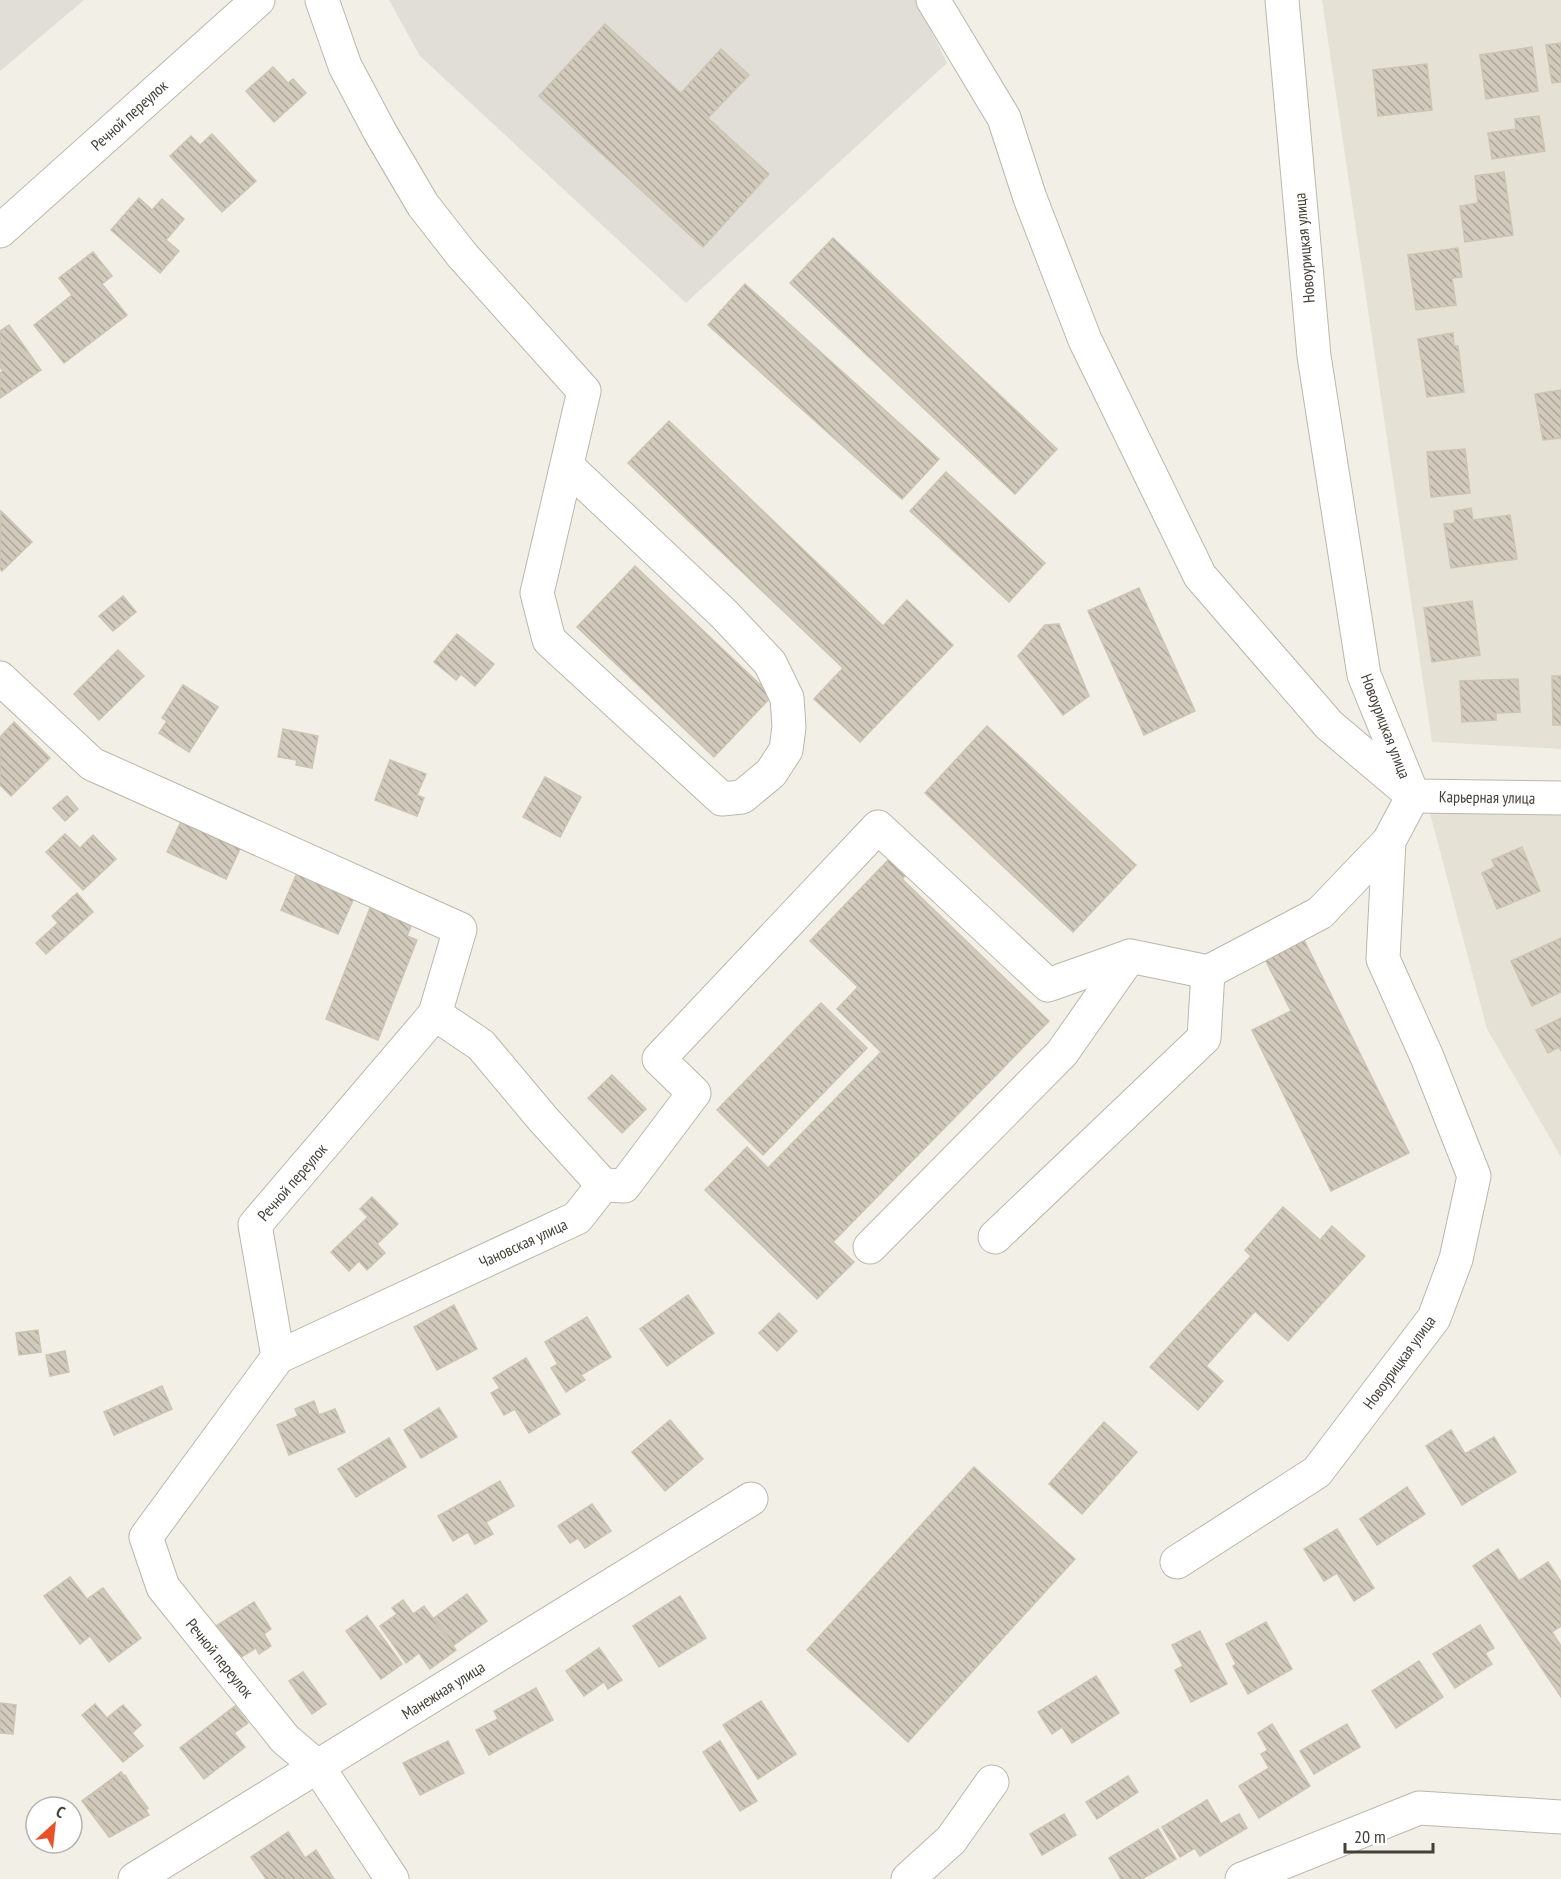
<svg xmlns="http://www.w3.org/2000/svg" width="1561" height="1879" font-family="'PT Sans Narrow',sans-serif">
<defs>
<pattern id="building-back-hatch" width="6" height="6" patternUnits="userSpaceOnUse" patternTransform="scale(1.5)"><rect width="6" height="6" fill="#d2cbbd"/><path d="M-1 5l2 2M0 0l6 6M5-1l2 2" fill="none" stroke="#aca69a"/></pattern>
</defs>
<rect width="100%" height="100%" fill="#f2efe7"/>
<!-- residential -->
<g fill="#e5e1d5">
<polygon points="1322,0 1561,0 1561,749 1432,742"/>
<polygon points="1427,802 1561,806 1561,1157 1487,1029"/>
</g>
<!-- industrial -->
<g fill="#e1ded8">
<polygon points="0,0 84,0 0,71"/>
<polygon points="389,0 916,0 947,63 686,303 420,56"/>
</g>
<!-- building -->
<g fill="url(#building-back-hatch)" stroke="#cdc4b1" stroke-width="1.5">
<polygon points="605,24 769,174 703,247 539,96"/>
<polygon points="1561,43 1561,82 1552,83 1546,45"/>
<polygon points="1532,47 1538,91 1486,99 1480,55"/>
<polygon points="721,49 749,75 708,118 681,93"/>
<polygon points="1427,64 1432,110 1378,116 1373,70"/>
<polygon points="273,67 288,83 293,79 306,93 274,122 246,91"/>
<polygon points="1539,116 1545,151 1492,159 1488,133 1516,129 1515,119"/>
<polygon points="212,134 256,181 222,212 170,156 191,136 200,145"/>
<polygon points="1504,172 1513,235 1465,242 1460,206 1478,203 1475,176"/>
<polygon points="139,198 152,210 162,199 184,219 166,240 179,251 160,273 111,230"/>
<polygon points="833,238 1057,449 1015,494 790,283"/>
<polygon points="1458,248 1462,277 1452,278 1456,305 1416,310 1408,255"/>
<polygon points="93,252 112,276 102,284 127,315 64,363 34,325 72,295 59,278"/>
<polygon points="745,284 939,459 902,499 708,325"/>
<polygon points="9,325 41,370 0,398 0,373 3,371 0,367 0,331"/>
<polygon points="1453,333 1454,346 1458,346 1464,392 1427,397 1418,339"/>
<polygon points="1561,390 1561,438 1543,440 1535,394"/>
<polygon points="669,421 883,626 907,600 953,645 860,742 814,699 843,668 628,463"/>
<polygon points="1465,449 1470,493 1431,497 1427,452"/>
<polygon points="946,472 1045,563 1009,602 910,511"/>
<polygon points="1471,508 1473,520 1510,515 1517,559 1451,568 1444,524 1455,523 1454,511"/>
<polygon points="1,511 32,542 2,571 0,569"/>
<polygon points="635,566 772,696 714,757 577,627"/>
<polygon points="1139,588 1195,711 1144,735 1088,611"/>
<polygon points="123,596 136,612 113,631 99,616"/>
<polygon points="1472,601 1480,655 1432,662 1424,608"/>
<polygon points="1059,624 1089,696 1063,715 1018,656 1045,625"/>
<polygon points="457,634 494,664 475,686 461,674 456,680 434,662"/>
<polygon points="118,650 144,676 99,720 74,694"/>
<polygon points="1552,676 1561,676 1561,725 1553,725"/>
<polygon points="1518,679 1520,712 1496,713 1496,720 1462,722 1460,681"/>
<polygon points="183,685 218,707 189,752 159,733 167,721 162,718"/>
<polygon points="14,722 50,758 11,796 0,785 0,737"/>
<polygon points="987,726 1136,865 1073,932 925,793"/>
<polygon points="283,729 318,736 312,768 296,765 297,760 278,757"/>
<polygon points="390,760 426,774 417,795 424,798 417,816 375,800"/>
<polygon points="545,777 581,797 560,837 523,817"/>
<polygon points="67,796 78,809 65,821 53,808"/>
<polygon points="184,815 246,836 226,879 167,852"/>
<polygon points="65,834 80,848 93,835 116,859 83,890 46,852"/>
<polygon points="1522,847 1540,891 1497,909 1482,873 1495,867 1492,860"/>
<polygon points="892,856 909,872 902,879 1049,1021 833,1242 854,1262 817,1299 705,1190 747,1147 768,1168 881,1052 837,1009 858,987 810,941"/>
<polygon points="297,873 354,898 338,934 281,910"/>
<polygon points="77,893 93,912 46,954 36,943 58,923 52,916"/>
<polygon points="374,898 416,914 407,936 417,940 378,1040 326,1019"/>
<polygon points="1303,938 1409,1153 1331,1191 1252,1030 1291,1011 1264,957"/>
<polygon points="1561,938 1561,992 1532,1006 1511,961"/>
<polygon points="821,1003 867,1048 763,1155 717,1110"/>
<polygon points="1561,1018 1561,1051 1559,1047 1548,1053 1536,1030"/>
<polygon points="612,1075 646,1109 622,1133 588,1098"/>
<polygon points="372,1197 398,1224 377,1244 385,1253 367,1270 359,1261 349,1271 331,1252 368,1217 360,1209"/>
<polygon points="1283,1207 1320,1240 1332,1226 1365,1256 1288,1341 1255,1311 1206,1366 1223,1381 1198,1410 1150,1367 1251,1256 1245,1250"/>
<polygon points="688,1295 714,1333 667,1366 640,1329"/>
<polygon points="454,1305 477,1349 437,1370 414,1327"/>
<polygon points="779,1313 797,1331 777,1351 759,1333"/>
<polygon points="587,1317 611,1357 581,1375 585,1380 566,1392 551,1368 558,1364 545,1342"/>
<polygon points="38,1330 41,1352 19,1355 16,1333"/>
<polygon points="65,1351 69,1372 50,1376 46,1355"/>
<polygon points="526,1358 560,1414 529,1433 515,1409 504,1415 491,1393 500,1388 493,1378"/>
<polygon points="162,1386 172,1409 114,1435 104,1412"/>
<polygon points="314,1401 319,1415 335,1409 345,1432 289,1455 277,1425 298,1416 295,1409"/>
<polygon points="439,1408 457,1437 421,1458 404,1430"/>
<polygon points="670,1420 703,1459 665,1491 632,1452"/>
<polygon points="1104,1422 1137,1452 1082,1514 1049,1484"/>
<polygon points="1451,1430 1465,1454 1494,1437 1516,1472 1462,1505 1426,1446"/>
<polygon points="389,1438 406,1467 356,1497 338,1469"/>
<polygon points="974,1467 1075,1559 908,1742 807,1650"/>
<polygon points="500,1481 514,1506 486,1522 493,1534 475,1544 468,1532 453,1541 438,1516"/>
<polygon points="1407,1487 1425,1514 1377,1545 1360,1519"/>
<polygon points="592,1504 611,1531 585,1548 578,1538 570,1543 558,1526"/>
<polygon points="1337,1529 1374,1588 1354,1601 1337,1573 1324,1581 1304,1549"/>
<polygon points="1498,1549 1519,1581 1548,1562 1561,1582 1561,1626 1552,1632 1561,1646 1561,1697 1473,1566"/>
<polygon points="70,1577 87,1599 103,1588 141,1638 109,1662 90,1636 80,1644 44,1596"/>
<polygon points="467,1594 487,1621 454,1645 434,1618"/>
<polygon points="680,1596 706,1638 659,1667 633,1626"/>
<polygon points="403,1600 413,1614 424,1606 456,1650 430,1669 419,1653 406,1663 380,1626 397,1614 392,1608"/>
<polygon points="254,1602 271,1629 264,1634 271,1646 259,1654 256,1648 238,1659 216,1626"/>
<polygon points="367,1616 402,1664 381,1679 346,1631"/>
<polygon points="1266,1622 1292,1669 1248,1694 1233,1666 1236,1664 1226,1644"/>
<polygon points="1480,1625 1494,1648 1485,1653 1492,1664 1455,1688 1433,1654"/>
<polygon points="1200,1631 1227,1684 1191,1702 1175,1670 1183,1666 1172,1645"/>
<polygon points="599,1648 622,1680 608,1689 604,1682 584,1696 566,1671"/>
<polygon points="1419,1661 1443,1697 1396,1728 1372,1691"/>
<polygon points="303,1672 326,1704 312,1714 289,1681"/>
<polygon points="1096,1676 1119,1713 1072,1743 1062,1727 1052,1734 1038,1712"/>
<polygon points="536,1688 553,1720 489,1755 476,1730 498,1719 494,1711"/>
<polygon points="761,1701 796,1754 758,1779 723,1725"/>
<polygon points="0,1703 16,1705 13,1734 0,1733"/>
<polygon points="95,1704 107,1718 123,1705 141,1725 132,1733 143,1746 123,1762 82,1715"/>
<polygon points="235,1706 248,1723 234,1733 245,1747 204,1779 180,1748"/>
<polygon points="1272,1724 1310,1786 1259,1818 1239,1786 1269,1768 1261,1754 1268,1750 1258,1733"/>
<polygon points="1347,1724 1360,1747 1314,1774 1300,1751"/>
<polygon points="448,1741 464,1773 420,1795 403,1763"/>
<polygon points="720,1741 757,1801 740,1811 703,1752"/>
<polygon points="121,1772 148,1808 109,1837 82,1801"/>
<polygon points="125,1775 149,1815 110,1837 86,1798"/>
<polygon points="1128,1776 1138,1792 1097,1819 1086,1802"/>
<polygon points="1207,1800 1221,1824 1239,1814 1247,1828 1200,1856 1195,1848 1180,1857 1162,1827"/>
<polygon points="1064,1814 1076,1835 1042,1855 1030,1834"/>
<polygon points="1158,1829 1176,1859 1142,1879 1121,1879 1109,1858"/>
<polygon points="288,1832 305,1858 316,1850 334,1879 266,1879 251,1857"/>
</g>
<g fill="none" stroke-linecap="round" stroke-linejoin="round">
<!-- minor casing -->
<g stroke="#bcb7aa" stroke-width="35">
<g id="minor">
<polyline points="322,0 345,66 380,132 423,205 462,255 584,391 537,593 549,640 722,799 742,797 771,773 786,750 789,727 787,698 770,663 724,614 567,466"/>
<polyline points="933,0 1004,118 1030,198 1085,340 1200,576 1329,725 1413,796"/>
<polyline points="1282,0 1314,356 1364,675 1412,793"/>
<polyline points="0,231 258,0"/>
<polyline points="0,678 92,764 460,929 435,1014 255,1225 278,1357 146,1537 163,1587 285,1739 318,1767 392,1879"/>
<polyline points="1413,796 1561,798"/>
<polyline points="603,1185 624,1186 694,1093 659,1059 878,827 1048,985 1130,956 1208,972 1320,913 1389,841"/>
<polyline points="995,1237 1204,1038 1208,972"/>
<polyline points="870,1247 1062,1053 1130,956"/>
<polyline points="278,1357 577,1218 603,1185 543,1119 481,1045 435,1014"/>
<polyline points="1177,1562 1317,1472 1434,1318 1456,1259 1474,1176 1427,1057 1383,959 1389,841 1413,796"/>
<polyline points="135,1879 751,1499"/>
<polyline points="908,1879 951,1840 992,1782"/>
<polyline points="1242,1879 1419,1808 1561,1817"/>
</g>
</g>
<!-- minor -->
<use href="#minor" stroke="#fff" stroke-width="33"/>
</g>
<g text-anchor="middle" stroke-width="5" stroke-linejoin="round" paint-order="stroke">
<!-- street labels -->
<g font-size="16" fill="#444036" stroke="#fff">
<text transform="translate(129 115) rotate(-42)" y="6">Речной переулок</text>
<text transform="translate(1304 248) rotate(-95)" y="6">Новоурицкая улица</text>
<text transform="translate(1386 726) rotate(69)" y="6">Новоурицкая улица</text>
<text transform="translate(1487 797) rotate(1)" y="6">Карьерная улица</text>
<text transform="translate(292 1182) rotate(-49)" y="6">Речной переулок</text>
<text transform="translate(523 1243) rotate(-25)" y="6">Чановская улица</text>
<text transform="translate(1399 1362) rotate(-54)" y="6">Новоурицкая улица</text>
<text transform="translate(220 1658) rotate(51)" y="6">Речной переулок</text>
<text transform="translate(443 1690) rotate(-32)" y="6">Манежная улица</text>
</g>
</g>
<!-- north arrow -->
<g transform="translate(54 1825) rotate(27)"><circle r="28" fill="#ffffff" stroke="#b4b3af" stroke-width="1.5"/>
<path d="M0-4.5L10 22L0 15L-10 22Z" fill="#e75228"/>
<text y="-9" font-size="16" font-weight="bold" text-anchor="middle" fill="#444036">С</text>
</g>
<!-- scale -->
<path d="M1345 1843v9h88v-9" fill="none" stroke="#444036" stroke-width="3"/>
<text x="1354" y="1843" font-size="18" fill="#444036" stroke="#ffffff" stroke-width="4.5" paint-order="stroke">20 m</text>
</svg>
